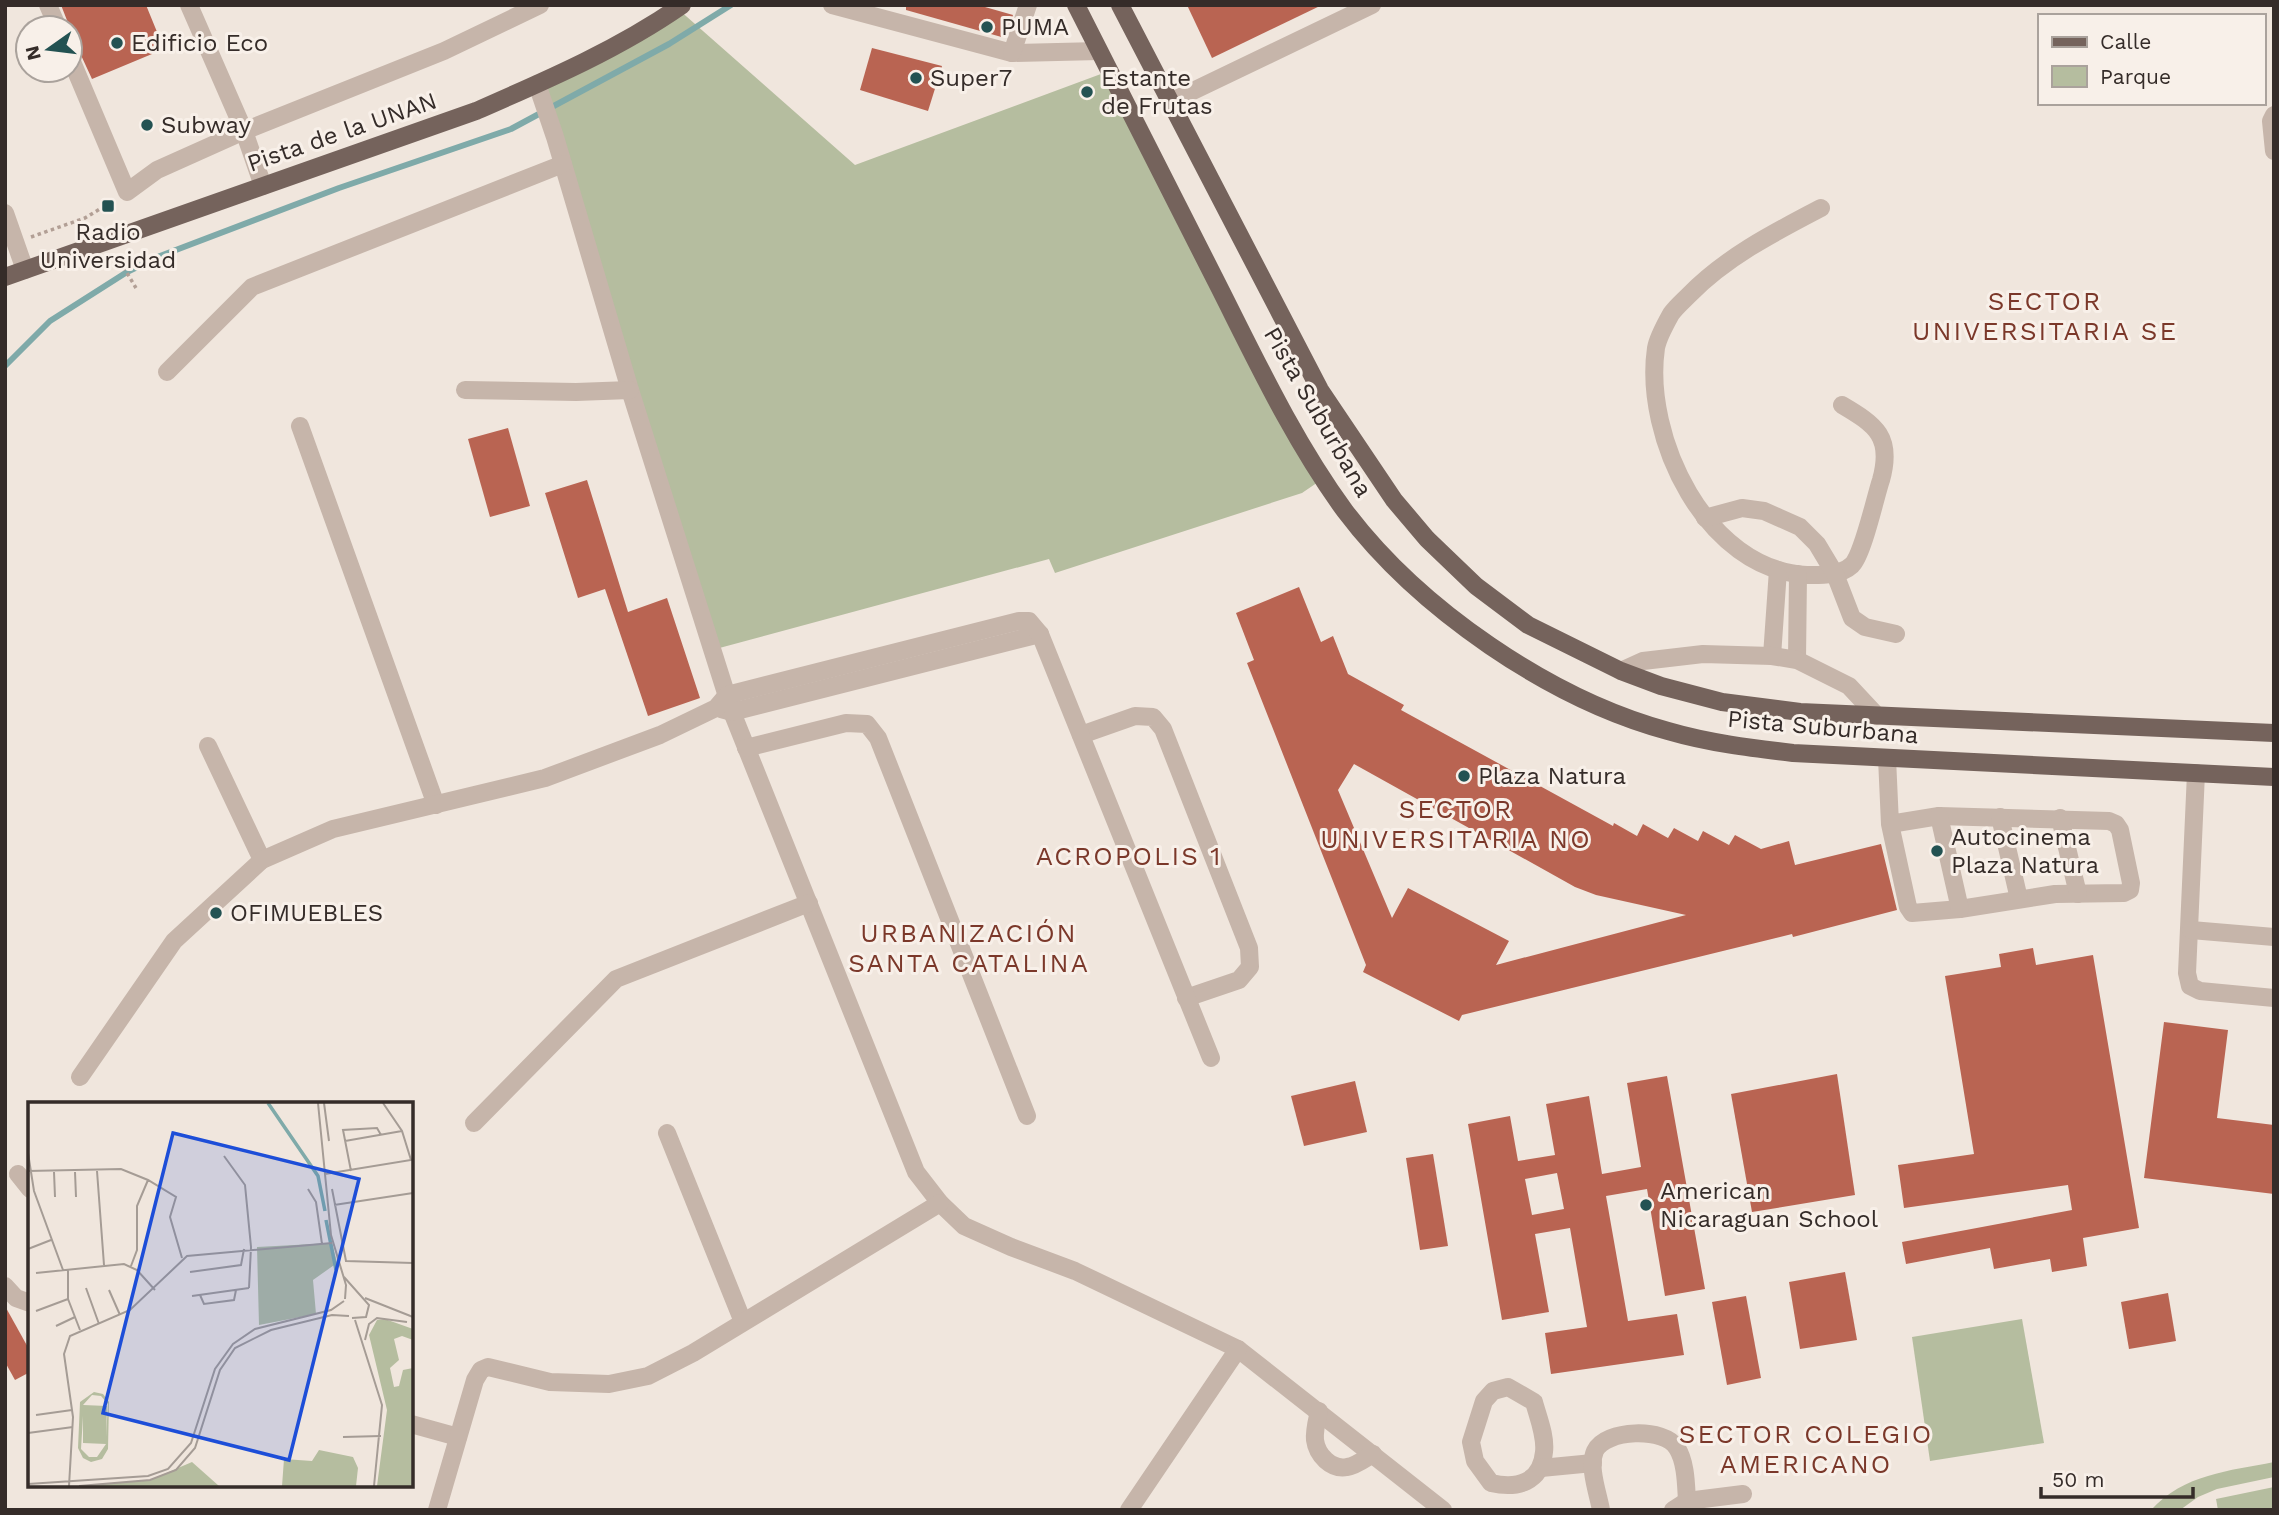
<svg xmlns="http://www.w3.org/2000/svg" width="2279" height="1515" font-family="'Work Sans',sans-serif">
<rect width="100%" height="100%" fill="#f0e6dd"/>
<!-- green -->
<g fill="#b5bd9f">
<polygon points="678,9 855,165 1109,71 1324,478 1302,493 1055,573 1049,559 712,650 537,85"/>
<polygon points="2022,1319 2044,1443 1930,1461 1912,1337"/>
<path d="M2274,1462V1477L2217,1489L2198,1497L2180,1510H2151C2184,1474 2229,1471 2274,1462Z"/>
<polygon points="2274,1487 2274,1510 2218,1510 2216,1499"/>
</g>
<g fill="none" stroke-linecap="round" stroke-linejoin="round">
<!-- stream -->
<polyline stroke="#7faaa9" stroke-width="6" points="5,366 50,321 127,272 160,256 339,188 511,129 669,44 731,5"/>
</g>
<!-- building -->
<g fill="#b96452" fill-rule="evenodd">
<polygon points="61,5 146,5 164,49 92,79 80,53 74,47 70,38 70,28"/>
<polygon points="906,5 978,5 1013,15 1005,38 906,10"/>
<polygon points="1187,5 1322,5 1212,58"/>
<polygon points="872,48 942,66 928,111 860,90"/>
<polygon points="508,428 530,506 490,517 468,439"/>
<polygon points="587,480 628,612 667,598 700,698 648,716 605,589 578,598 545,493"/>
<path d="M1299,587L1321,642L1333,636L1348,674L1404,705L1401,710L1613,826L1614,823L1637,836L1643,824L1668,838L1674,828L1698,841L1703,831L1729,845L1735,835L1761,849L1789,841L1795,865L1881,844L1897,910L1793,937L1792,934L1462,1015L1459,1021L1363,972L1366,965L1247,663L1254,660L1236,613ZM1354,764L1575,887L1596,895L1686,915L1496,965L1509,941L1408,888L1392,918L1338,790Z"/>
<polygon points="2033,948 2036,965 2093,955 2139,1228 2083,1238 2087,1266 2052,1272 2050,1259 1994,1269 1990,1248 1906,1264 1902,1242 2072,1210 2068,1185 1904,1208 1898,1165 1974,1154 1945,976 2001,967 1999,954"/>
<polygon points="2164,1022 2228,1030 2217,1118 2274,1125 2274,1194 2144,1178"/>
<polygon points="1837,1074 1855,1195 1752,1212 1731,1094"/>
<path d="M1667,1076L1705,1289L1665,1296L1647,1189L1606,1196L1628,1321L1677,1314L1684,1355L1551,1374L1545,1333L1587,1327L1570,1228L1535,1234L1549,1312L1502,1320L1468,1124L1510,1116L1518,1161L1555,1155L1546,1104L1589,1096L1602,1174L1641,1167L1627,1083ZM1557,1173L1564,1209L1532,1215L1525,1179Z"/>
<polygon points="1355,1081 1367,1132 1304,1146 1291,1096"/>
<polygon points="1433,1154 1448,1246 1420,1250 1406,1158"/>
<polygon points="1845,1272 1857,1340 1800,1349 1789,1282"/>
<polygon points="2168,1293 2176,1341 2129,1349 2121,1302"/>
<polygon points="1746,1296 1761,1378 1727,1385 1712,1302"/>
<polygon points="5,1306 30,1351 30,1372 15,1380 5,1362"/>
</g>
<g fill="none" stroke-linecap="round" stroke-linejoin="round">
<!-- path -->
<g stroke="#b29f95" stroke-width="3.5" stroke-dasharray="3.5 3.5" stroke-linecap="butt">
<polyline points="31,237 85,218 113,201"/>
<polyline points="120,261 136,288"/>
</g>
<!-- minor -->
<g stroke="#c6b5aa" stroke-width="18">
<polyline points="48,5 58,28"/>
<polyline points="189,5 244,131 263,186"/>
<polyline points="832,5 1012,53 1099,51"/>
<polyline points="1012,53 1028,5"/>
<polyline points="70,57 127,192 157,170 244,131 444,51 540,5"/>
<polyline points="537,84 555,137 630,390 732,712 916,1172 940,1203 964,1226 1011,1247 1075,1271 1238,1349 1443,1510"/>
<polyline points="1170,102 1372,5"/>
<polyline points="2274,115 2271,121 2274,151"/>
<path d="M1821,208C1775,232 1726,257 1689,295C1683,301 1676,307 1671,314C1666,323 1658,337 1656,348C1643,437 1706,570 1807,575C1821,575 1840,576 1852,565C1863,554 1875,498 1881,480C1893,437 1876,425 1842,405"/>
<polyline points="5,213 25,270"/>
<polyline points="167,372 252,287 563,164"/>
<polyline points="465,390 576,392 630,390"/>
<polyline points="300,426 436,805"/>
<polyline points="1705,518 1742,508 1764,511 1800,527 1817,544 1835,574 1852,618 1865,627 1896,634"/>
<polyline points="1772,656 1778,570"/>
<polyline points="1797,660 1798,574"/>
<polyline points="1621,671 1643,661 1703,654 1772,656 1797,660 1849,686 1877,716"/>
<polyline points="721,709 732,712 1040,634"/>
<polyline points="1081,735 1135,716 1153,717 1163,729 1249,948 1250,967 1239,980 1186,998"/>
<polyline points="208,746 262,860"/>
<polyline points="746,748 846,723 867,724 878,738 1027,1116"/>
<polyline points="1887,758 1890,824 1908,907 1912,913 1960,909 2055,894 2124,893 2130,890 2131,883 2120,830 2116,824 2109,821 1939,816 1890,824"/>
<polyline points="2196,773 2187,973 2190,986 2200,991 2274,998"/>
<polyline points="1939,816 1960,909"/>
<polyline points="2000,817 2019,899"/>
<polyline points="2060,818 2078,894"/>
<polyline points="2191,930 2274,937"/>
<polyline points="80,1077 174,941 262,860 333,829 545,778 660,735 716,708 727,695 1019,621 1029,621 1040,634 1211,1058"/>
<polyline points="474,1123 616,979 809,903"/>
<polyline points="667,1133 743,1322"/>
<polyline points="18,1174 30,1189"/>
<polyline points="5,1286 16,1298 30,1303"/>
<path d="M1508,1387L1534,1402C1538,1417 1546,1436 1544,1452C1541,1483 1517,1489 1491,1483L1475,1461L1471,1442L1484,1401L1493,1391Z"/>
<path d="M1319,1411C1317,1420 1314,1431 1315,1440C1317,1455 1331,1470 1347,1467C1356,1466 1366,1458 1373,1454"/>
<polyline points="411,1424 458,1437"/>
<polyline points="1541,1468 1593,1463"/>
<polyline points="437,1510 475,1380 481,1370 488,1367 550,1382 609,1384 648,1376 693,1353 940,1203"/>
<polyline points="1129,1510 1238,1349"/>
<path d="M1601,1510C1598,1493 1588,1467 1595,1451C1605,1429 1665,1427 1677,1448C1686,1462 1686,1485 1687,1501"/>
<polyline points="1673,1510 1687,1501 1743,1494"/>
</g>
<!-- major -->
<g stroke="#75635c" stroke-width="18">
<path d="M1076,5C1122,97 1169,189 1216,281C1255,358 1293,440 1345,511C1419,609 1550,699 1668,731C1709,743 1751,748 1793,753L2274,777"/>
<polyline points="1120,5 1320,390 1394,500 1427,539 1476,586 1528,625 1621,671 1661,686 1722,702 1800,712 2274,733"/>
<path d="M5,277L476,111C547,80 619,49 682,5"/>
</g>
</g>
<!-- markers -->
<g fill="#235252" stroke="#f8f0e9" stroke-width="2.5">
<circle cx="987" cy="27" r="7"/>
<circle cx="117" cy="43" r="7"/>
<circle cx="916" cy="78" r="7"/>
<circle cx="1087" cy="92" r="7"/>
<circle cx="147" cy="125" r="7"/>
<rect x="101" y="199" width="14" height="14" rx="3.5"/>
<circle cx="1464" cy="776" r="7"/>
<circle cx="1937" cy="851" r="7"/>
<circle cx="216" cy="913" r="7"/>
<circle cx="1646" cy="1205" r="7"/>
</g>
<g text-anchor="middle" stroke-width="6" stroke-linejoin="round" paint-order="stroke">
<!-- poi labels -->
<g font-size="24" fill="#352c29" stroke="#f8f0e9" text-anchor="start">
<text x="1001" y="35">PUMA</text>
<text x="131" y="51">Edificio Eco</text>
<text x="930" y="86">Super7</text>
<text x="1101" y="86">Estante<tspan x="1101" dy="28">de Frutas</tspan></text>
<text x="161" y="133">Subway</text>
<text x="108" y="240" text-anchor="middle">Radio<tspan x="108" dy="28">Universidad</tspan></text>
<text x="1478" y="784">Plaza Natura</text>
<text x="1951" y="845">Autocinema<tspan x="1951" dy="28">Plaza Natura</tspan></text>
<text x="230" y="921">OFIMUEBLES</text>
<text x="1660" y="1199">American<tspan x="1660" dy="28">Nicaraguan School</tspan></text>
</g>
<!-- street labels -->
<g font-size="24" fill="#352c29" stroke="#f8f0e9">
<text transform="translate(342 132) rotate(-19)" y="8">Pista de la UNAN</text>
<text transform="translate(1318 412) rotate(60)" y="8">Pista Suburbana</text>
<text transform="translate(1823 727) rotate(5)" y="8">Pista Suburbana</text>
</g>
<!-- neighbourhood labels -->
<g font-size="26" letter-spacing="2" fill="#7b382a" stroke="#f8f0e9">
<text x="2045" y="310">SECTOR<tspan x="2045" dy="30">UNIVERSITARIA SE</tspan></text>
<text x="1456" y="818">SECTOR<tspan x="1456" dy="30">UNIVERSITARIA NO</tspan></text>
<text x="1129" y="865">ACROPOLIS 1</text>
<text x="969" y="942">URBANIZACIÓN<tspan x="969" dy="30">SANTA CATALINA</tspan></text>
<text x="1806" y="1443">SECTOR COLEGIO<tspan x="1806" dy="30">AMERICANO</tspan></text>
</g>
</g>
<!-- overview -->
<g transform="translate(28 1102)">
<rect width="385" height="385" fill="#f0e6dd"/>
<path d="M304,141L309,161L285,178L288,212L231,223L229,145ZM357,217L385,227V238L374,234L366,237L371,258L362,266L366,285L371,284L375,268L385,266V384H349L359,308L341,233L349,218ZM66,290L75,292L81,300L80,347L74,357L63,360L55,356L50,346L52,300ZM64,293L73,294L80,302L78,335L79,304L55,303ZM55,314V341L78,342L69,355H61L53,347ZM291,348L325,355L330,366L328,384H254L256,357L284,359ZM164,360L191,384H51L122,378Z" fill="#b5bd9f" fill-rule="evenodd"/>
<path fill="none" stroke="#7faaa9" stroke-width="3.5" d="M240,1L290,74L297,109M298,118L308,168"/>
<path fill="none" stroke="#a59c95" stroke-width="2" d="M290,1L303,133L318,183L317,197M296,1L301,39M317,39L374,29M0,51L6,89L35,168M196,54L217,83L223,145L221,186M0,69L93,67L120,78L148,95L142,115L154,156M69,69L76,163M323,69L315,28L349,26L353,33M26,70L27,95M47,70L48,95M297,72L383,58L374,29L355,1M280,87L288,100L294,142M304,87L318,159L385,161M306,103L385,91M0,147L23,138M103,164L109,148V104L120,78M162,170L213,163L216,147M8,171L96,162L109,168L127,188M316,175L341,203L338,215L324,216M58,186L71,222M81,188L92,213M172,193L176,202L206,198L208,188M164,194L221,186M337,196L385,215M40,197L52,228M8,209L40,197V167M327,218L354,303L346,384M28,224L47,215M337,238L341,222L349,216L379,220M8,313L44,308M0,331L45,325M315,335L353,334M0,382L120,374L140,367L163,341L187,267L205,242L227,227L303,208L316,199M41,384L45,315L36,252L42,234L102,208L159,154L304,141M51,384L122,378L148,368L167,346L192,268L207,246L243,228L304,213L321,214"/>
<path fill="#1d4ed8" fill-opacity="0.15" stroke="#1d4ed8" stroke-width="3.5" d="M145,31L331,77L261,358L75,311Z"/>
<rect width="385" height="385" fill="none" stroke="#352c29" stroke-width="3.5"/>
</g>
<!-- border -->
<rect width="2279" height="1515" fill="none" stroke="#352c29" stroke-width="14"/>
<!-- legend -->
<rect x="2038" y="14" width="228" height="91" fill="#f8f0e9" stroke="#aaa29c" stroke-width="2"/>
<rect x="2052" y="37" width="35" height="10" fill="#75635c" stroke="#aaa29c" stroke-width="2"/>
<text x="2100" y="49" font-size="21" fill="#352c29">Calle</text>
<rect x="2052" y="66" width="35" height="21" fill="#b5bd9f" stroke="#aaa29c" stroke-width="2"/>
<text x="2100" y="84" font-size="21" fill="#352c29">Parque</text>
<!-- north arrow -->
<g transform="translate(49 49) rotate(256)"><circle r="33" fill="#f8f0e9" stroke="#aaa29c" stroke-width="2"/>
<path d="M0-5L12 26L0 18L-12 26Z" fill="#235252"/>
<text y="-10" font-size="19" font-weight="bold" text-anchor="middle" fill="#352c29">N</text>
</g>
<!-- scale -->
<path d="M2041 1487v10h152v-10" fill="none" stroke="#352c29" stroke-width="3.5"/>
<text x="2052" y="1487" font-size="21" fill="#352c29" stroke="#f8f0e9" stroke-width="5" paint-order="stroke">50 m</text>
</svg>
